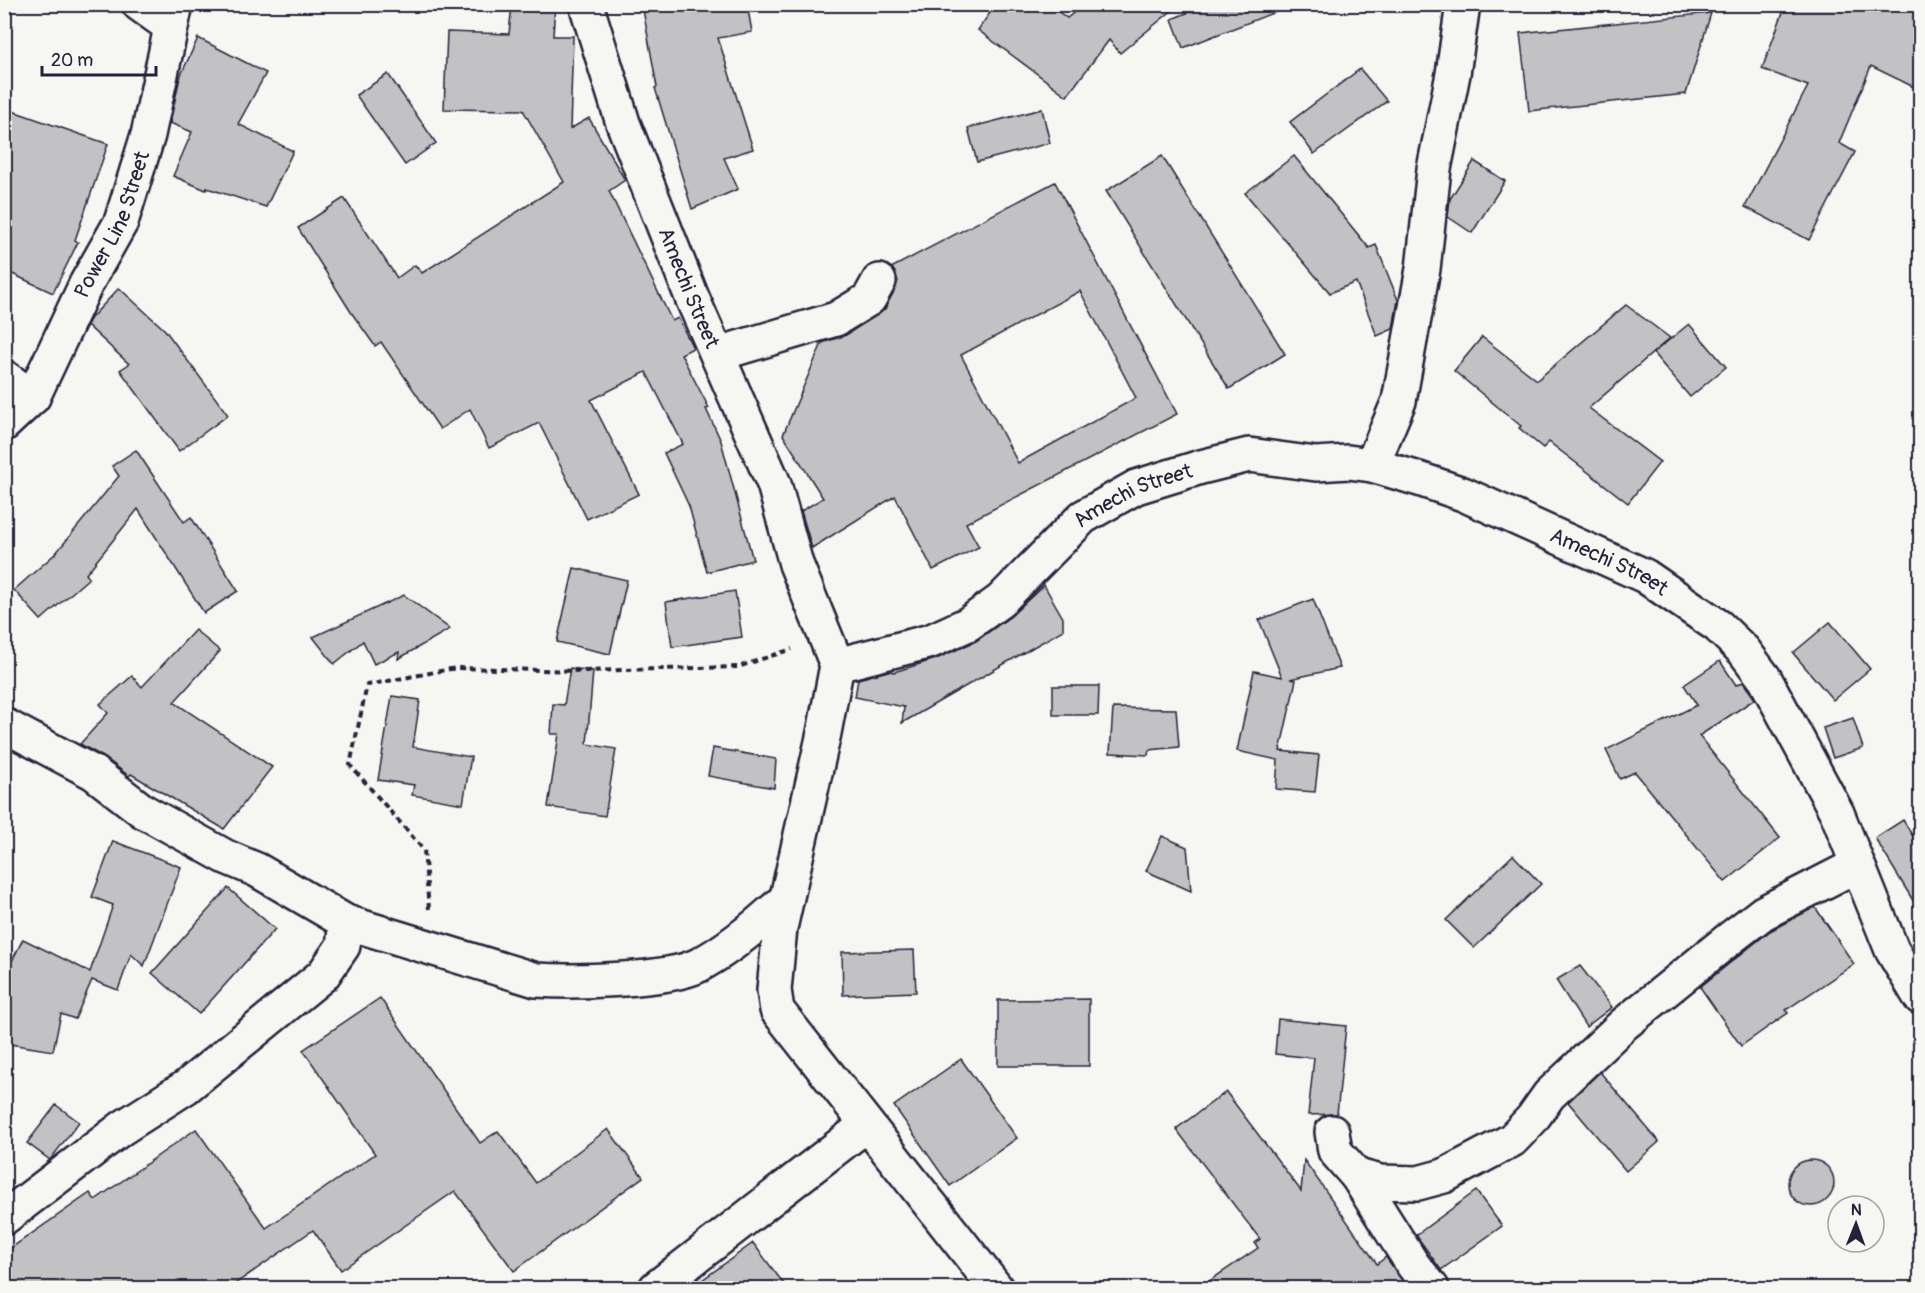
<svg xmlns="http://www.w3.org/2000/svg" width="1925" height="1293" font-family="Pangolin,sans-serif">
<rect width="100%" height="100%" fill="#f6f6f2"/>
<filter id="ink" filterUnits="userSpaceOnUse"><feTurbulence type="fractalNoise" baseFrequency=".0167" numOctaves="2"/><feDisplacementMap in="SourceGraphic" scale="12" xChannelSelector="R" yChannelSelector="G"/><feConvolveMatrix kernelMatrix="1 2 1 2 8 2 1 2 1" color-interpolation-filters="sRGB"/></filter>
<g filter="url(#ink)">
<!-- building -->
<g fill="#c2c2c4" stroke="#22223b" stroke-width="1.5" fill-rule="evenodd">
<polygon points="512,4 555,4 553,36 573,36 570,129 589,118 625,180 609,191 672,321 678,318 693,348 681,354 709,408 706,409 721,441 753,560 707,572 689,506 664,453 683,444 646,372 591,400 639,494 587,519 539,423 489,448 470,409 440,429 381,342 375,346 351,312 298,228 344,198 397,278 415,265 422,273 564,182 523,110 444,109 447,32 509,34"/>
<polygon points="642,4 747,4 752,32 718,38 753,149 724,158 738,189 692,209 655,88 657,87"/>
<polygon points="996,4 1048,4 1067,18 1082,6 1080,4 1180,4 1120,53 1109,40 1067,96 978,30"/>
<polygon points="1209,4 1287,4 1288,7 1183,48 1172,19"/>
<polygon points="1786,4 1920,4 1920,90 1871,66 1839,143 1855,152 1809,240 1745,207 1808,86 1762,69"/>
<polygon points="1711,13 1686,94 1529,111 1520,33"/>
<polygon points="198,38 266,73 238,124 293,151 266,207 207,188 206,190 173,176 192,132 170,123 180,77"/>
<polygon points="1360,69 1387,101 1314,154 1290,122"/>
<polygon points="388,74 436,143 405,165 356,95"/>
<polygon points="4,108 108,144 75,240 78,242 53,293 4,270"/>
<polygon points="1042,109 1050,143 977,162 968,128"/>
<polygon points="1162,156 1285,354 1229,389 1106,191"/>
<polygon points="1294,156 1369,248 1376,245 1398,300 1393,329 1377,336 1356,282 1330,293 1245,193"/>
<polygon points="1474,161 1505,181 1472,233 1448,217 1450,199"/>
<path d="M1055,182L1177,414L966,523L979,547L933,570L895,496L812,548L801,511L823,498L783,435L822,343L846,335L885,309L898,281L891,268ZM1080,291L1136,398L1018,463L961,355Z"/>
<polygon points="119,288 165,330 228,415 179,451 120,370 129,364 87,325 91,318"/>
<polygon points="1626,305 1670,338 1589,408 1660,462 1628,503 1549,442 1543,448 1519,428 1521,426 1454,371 1482,337 1537,380"/>
<polygon points="1689,324 1726,367 1690,397 1653,353"/>
<polygon points="136,450 184,522 191,517 238,591 204,613 138,509 86,574 89,578 41,620 14,590 56,553 119,476 112,466"/>
<polygon points="574,568 627,580 610,654 557,642"/>
<polygon points="1044,585 1063,618 1063,630 902,723 904,707 855,697 858,679 888,671 894,672 936,659 976,641 1011,616"/>
<polygon points="735,591 742,637 672,647 666,602"/>
<polygon points="404,595 450,629 398,659 399,652 374,664 363,641 334,664 313,637"/>
<polygon points="1313,599 1340,668 1290,679 1296,680 1280,751 1319,755 1315,792 1276,789 1278,760 1237,751 1254,671 1282,677 1259,620"/>
<polygon points="1830,622 1870,669 1833,700 1793,653"/>
<polygon points="195,630 220,651 174,702 272,767 224,829 131,774 129,776 105,758 80,744 108,713 100,704 132,676 142,687"/>
<polygon points="1720,661 1736,685 1743,682 1755,699 1699,736 1780,838 1725,882 1635,772 1620,779 1606,750 1697,705 1684,685"/>
<polygon points="570,668 593,671 587,744 616,749 605,816 548,807 559,734 551,734 553,704 564,705"/>
<polygon points="1053,686 1099,686 1098,715 1053,715"/>
<polygon points="392,696 420,700 413,747 471,757 463,804 412,795 414,785 378,780"/>
<polygon points="1113,708 1176,709 1179,747 1149,750 1148,755 1110,753"/>
<polygon points="1853,718 1863,748 1833,758 1823,728"/>
<polygon points="713,748 776,759 774,788 708,776"/>
<polygon points="1903,820 1920,848 1920,912 1875,838"/>
<polygon points="1162,836 1187,847 1191,891 1146,871"/>
<polygon points="113,841 181,867 144,966 131,954 118,990 92,980 75,1019 61,1014 53,1051 4,1043 4,977 23,939 90,972 113,905 92,897"/>
<polygon points="1513,855 1541,884 1474,948 1446,920"/>
<polygon points="228,888 275,929 199,1014 152,973"/>
<polygon points="1815,907 1854,964 1786,1010 1788,1013 1741,1046 1700,987 1770,931"/>
<polygon points="914,950 916,992 843,995 842,952"/>
<polygon points="1580,966 1612,1007 1586,1027 1556,980"/>
<polygon points="380,998 480,1143 498,1131 536,1183 608,1129 643,1177 514,1271 455,1191 341,1270 313,1230 229,1288 4,1288 4,1253 90,1193 95,1200 196,1129 266,1228 375,1154 303,1050"/>
<polygon points="1089,999 1089,1066 998,1066 998,1000"/>
<polygon points="1278,1019 1346,1026 1337,1114 1308,1115 1314,1058 1275,1054"/>
<polygon points="961,1059 1017,1138 950,1186 894,1106"/>
<polygon points="1600,1072 1659,1142 1626,1171 1568,1102"/>
<polygon points="1226,1092 1301,1191 1304,1160 1377,1264 1386,1257 1408,1288 1199,1288 1258,1248 1255,1243 1260,1239 1176,1129"/>
<polygon points="56,1105 79,1122 50,1160 27,1143"/>
<circle cx="1811" cy="1183" r="23"/>
<polygon points="1476,1191 1502,1226 1441,1270 1416,1235"/>
<polygon points="753,1243 787,1288 691,1288"/>
</g>
<g fill="none" stroke-linecap="round" stroke-linejoin="round">
<!-- minor casing -->
<g stroke="#22223b" stroke-width="38">
<g id="minor">
<polyline points="139,4 170,26"/>
<path id="s1" d="M586,4L623,123L693,300L774,484L796,564L837,665L824,733L780,928L774,990L777,1010L996,1288"/>
<polyline points="718,354 836,319 869,299 879,281"/>
<polyline points="4,377 33,397"/>
<path id="s2" d="M4,424L33,397L86,284L121,222L148,135L176,4"/>
<polyline points="1372,465 1399,401 1423,269 1434,169 1453,74 1463,4"/>
<path id="s3" d="M837,665L931,641L968,624L1000,601L1083,517L1136,487L1201,467L1249,455L1316,464L1348,462L1372,465L1419,479L1463,494L1645,576L1718,626L1744,651L1765,679L1837,813L1892,950L1920,997"/>
<path d="M4,725L94,773L143,811L226,857L257,870L346,922L536,980C573,982 668,981 699,965C731,948 760,923 786,899"/>
<polyline points="1332,1132 1335,1151 1357,1176"/>
<polyline points="4,1218 122,1128 186,1087 323,975 343,946 346,922"/>
<polyline points="656,1288 866,1125"/>
<polyline points="1432,1288 1413,1265 1357,1176 1380,1182 1418,1183 1444,1176 1512,1140 1532,1119 1549,1095 1624,1024 1728,940 1763,913 1857,865"/>
</g>
</g>
<!-- path -->
<polyline stroke="#22223b" stroke-width="4" stroke-dasharray="6 4.5" stroke-linecap="butt" points="429,909 424,850 350,765 367,685 456,668 583,671 738,667 792,649"/>
<!-- minor -->
<use href="#minor" stroke="#f6f6f2" stroke-width="33"/>
</g>
</g>
<g text-anchor="middle" stroke-width="4.5" stroke-linejoin="round" paint-order="stroke">
<!-- street labels -->
<g font-size="21" fill="#22223b" stroke="#f6f6f2">
<text dy="7" stroke="none"><textPath href="#s2" startOffset="230">Power Line Street</textPath></text>
<text dy="7" stroke="none"><textPath href="#s1" startOffset="302">Amechi Street</textPath></text>
<text dy="7" stroke="none"><textPath href="#s3" startOffset="350">Amechi Street</textPath></text>
<text dy="7" stroke="none"><textPath href="#s3" startOffset="854">Amechi Street</textPath></text>
</g>
</g>
<!-- margin -->
<rect width="1925" height="1293" fill="none" stroke="#f6f6f2" stroke-width="24"/>
<rect x="12" y="12" width="1901" height="1269" fill="none" stroke="#22223b" stroke-width="2" filter="url(#ink)"/>
<!-- north arrow -->
<g transform="translate(1856 1224) rotate(1)"><circle r="28" fill="#f6f6f2" stroke="#a1a1a9" stroke-width="1.5"/>
<path d="M0-4.5L10 22L0 15L-10 22Z" fill="#22223b"/>
<text y="-9" font-size="16" font-weight="bold" text-anchor="middle" fill="#22223b">N</text>
</g>
<!-- scale -->
<path d="M42 66v9h114v-9" fill="none" stroke="#22223b" stroke-width="3"/>
<text x="51" y="66" font-size="18" fill="#22223b" stroke="#f6f6f2" stroke-width="4.5" paint-order="stroke">20 m</text>
</svg>
